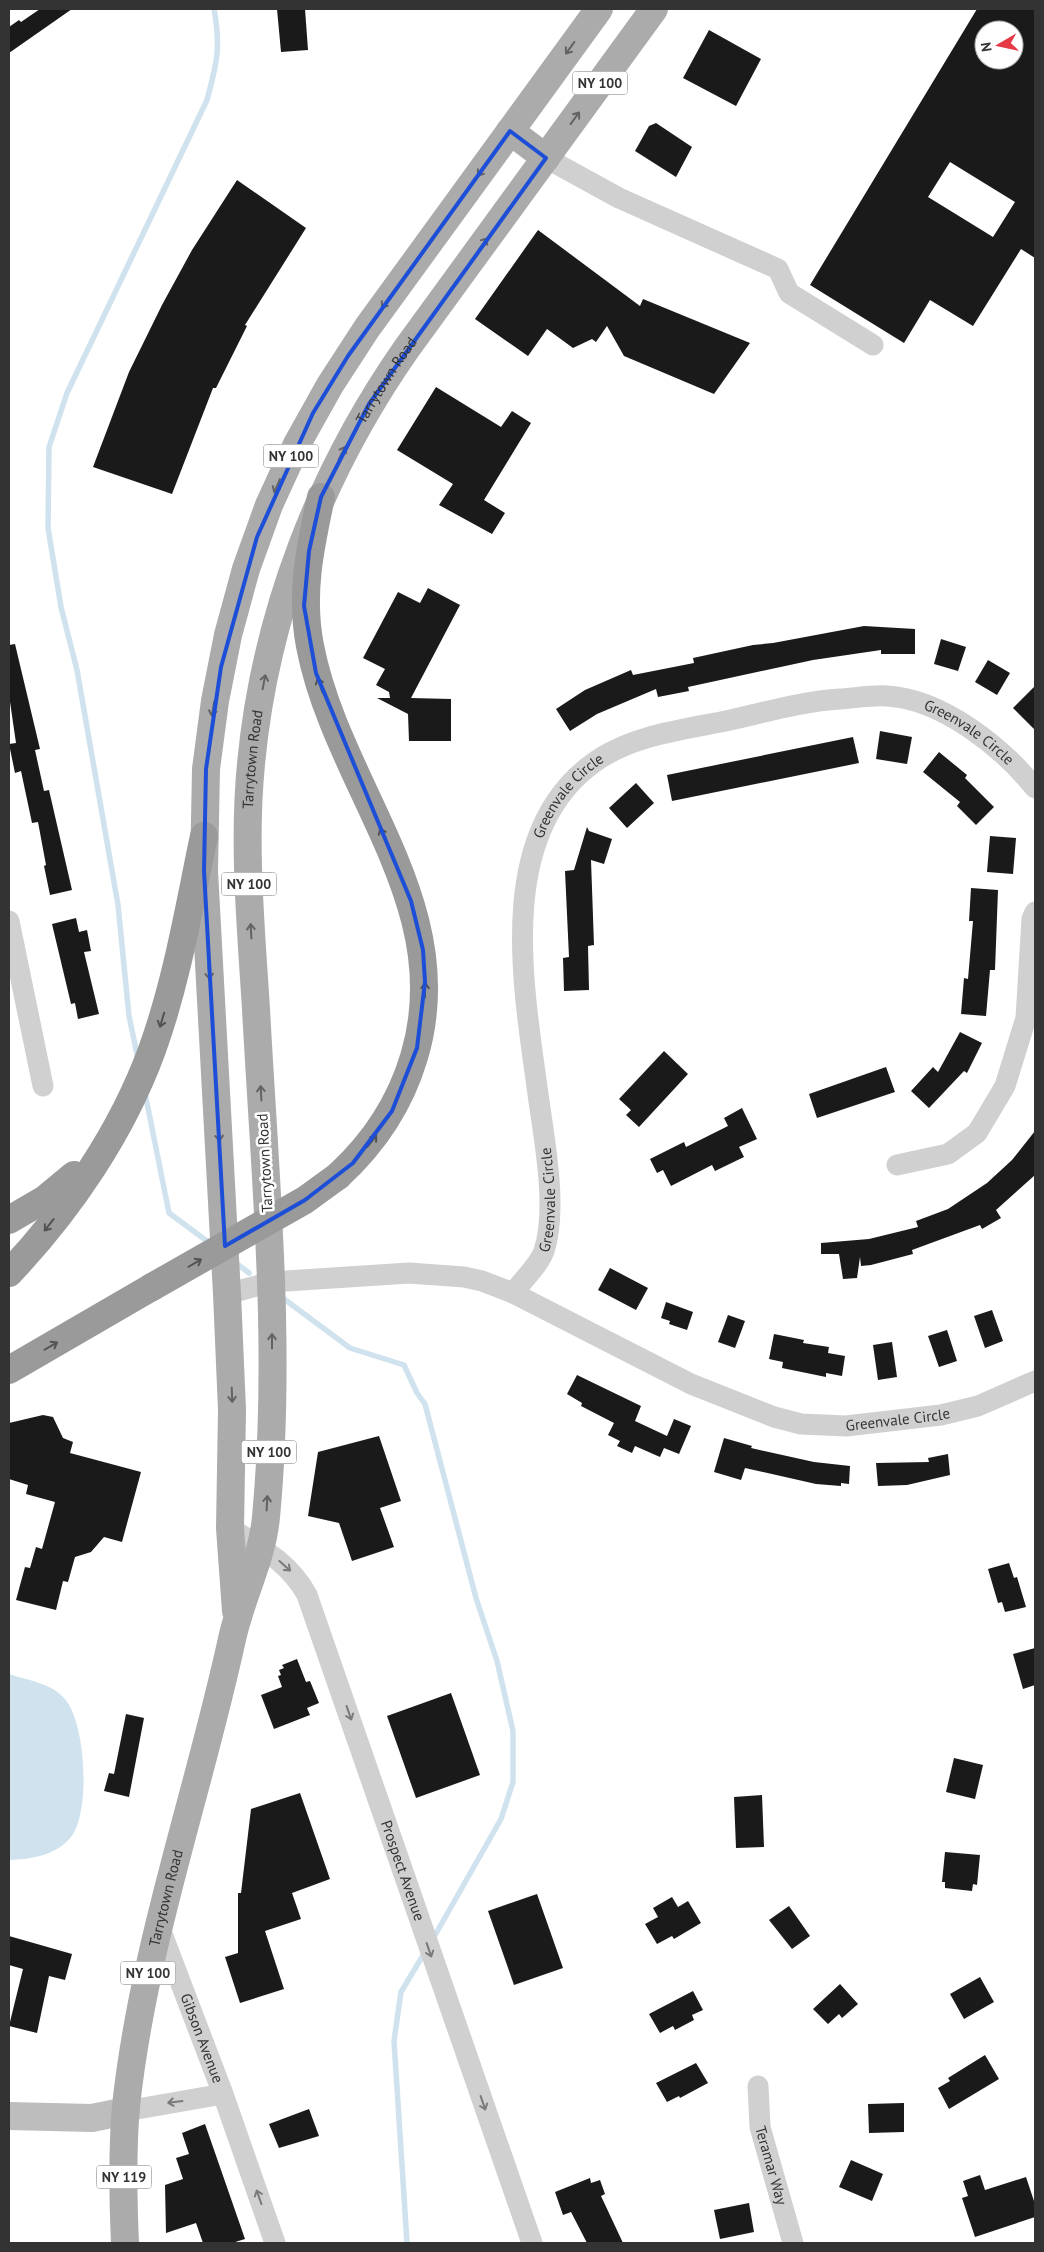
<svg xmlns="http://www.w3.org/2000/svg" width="1044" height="2252" font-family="'PT Sans',sans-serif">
<rect width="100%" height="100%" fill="#fff"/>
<!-- water -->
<path fill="#cfe2ee" d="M9,1674C27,1680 51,1683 64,1698C86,1721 91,1812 71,1837C55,1856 32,1859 9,1860Z"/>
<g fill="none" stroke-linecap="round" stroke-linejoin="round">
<!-- stream -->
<g stroke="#cfe2ee" stroke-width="5.5">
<path d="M138,1059L129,1016L118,905L77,670L61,607L48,528L49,447L67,393L207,100C217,63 221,47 214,9"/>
<polyline points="145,1093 169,1213 211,1244"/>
<polyline points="236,1263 249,1273"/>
<polyline points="280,1296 350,1348 404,1365 417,1393 425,1404 476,1598 497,1661 513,1731 513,1782 501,1819 434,1937"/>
<polyline points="407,2243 394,2041 401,1992 422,1957"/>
</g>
</g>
<!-- building -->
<g fill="#1a1a1a" fill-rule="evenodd">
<polygon points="40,9 72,9 9,53 9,27 19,20 21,22"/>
<polygon points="277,9 305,9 308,50 281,52"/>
<path d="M977,9H1035V258L1021,249L973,326L930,300L904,343L810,285ZM984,30H1014V60H984ZM950,162L1015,202L993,237L928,197Z"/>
<polygon points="709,30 761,59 736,106 683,78"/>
<polygon points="656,123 692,147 676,177 635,151 649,126"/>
<polygon points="237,180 306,228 245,325 247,326 216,388 213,388 172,494 93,467 129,372 162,305 192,250"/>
<polygon points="538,230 640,306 643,299 750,343 714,394 624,356 607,326 596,342 592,339 573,348 547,329 528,356 475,319"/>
<polygon points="436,387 501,427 512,411 531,423 484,500 505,513 492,534 439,505 453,484 397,450"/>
<polygon points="428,588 460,605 411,698 451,699 451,741 409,741 408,714 377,698 390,698 389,692 376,685 385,669 363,658 398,592 420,603"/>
<polygon points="864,626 915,629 915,654 881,654 881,650 813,660 688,687 689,691 658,697 656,689 597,714 570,731 556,709 585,690 631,670 633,675 694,663 693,658 753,645 773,643"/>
<polygon points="941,639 966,647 958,671 934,664"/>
<polygon points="15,644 40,749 35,750 44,791 49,790 72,890 50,895 44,866 46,865 38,822 32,823 21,771 15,773 9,744 16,743 9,695 9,645"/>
<polygon points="988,660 1010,673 997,695 975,682"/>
<polygon points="1035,686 1035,730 1013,708"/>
<polygon points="880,731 912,737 907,764 876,759"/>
<polygon points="853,737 859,763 672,801 667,775"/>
<polygon points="939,752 967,775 965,778 994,807 976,825 957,806 960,802 923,772"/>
<polygon points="636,783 654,803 627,828 609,808"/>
<polygon points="587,827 589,831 612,839 604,864 591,860 594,945 588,946 589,990 564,991 563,958 569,957 565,871 574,870"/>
<polygon points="990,836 1016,838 1013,874 987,872"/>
<polygon points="971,888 998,890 995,970 990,970 986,1016 961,1014 964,978 968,979 973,921 969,921"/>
<polygon points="76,918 79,932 87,930 91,951 84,952 99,1014 78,1019 75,1003 71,1004 52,924"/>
<polygon points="960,1032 982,1043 967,1073 964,1071 929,1108 911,1091 933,1067 938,1072"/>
<polygon points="664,1051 688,1074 639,1127 626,1115 631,1110 619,1099"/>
<polygon points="886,1067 895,1092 817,1118 809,1094"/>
<polygon points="742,1108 757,1139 739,1147 744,1157 715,1171 712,1165 671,1186 663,1170 657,1173 650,1159 684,1142 686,1147 728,1126 724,1118"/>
<polygon points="1035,1131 1035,1175 996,1210 1001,1218 982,1229 980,1225 912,1250 913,1254 871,1265 861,1266 860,1257 857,1278 843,1279 839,1254 821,1254 821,1243 869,1239 918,1227 916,1221 948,1209 987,1183 1012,1160"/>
<polygon points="610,1268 648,1288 636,1310 598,1290"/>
<polygon points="666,1302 693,1312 687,1330 669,1324 670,1321 661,1318"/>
<polygon points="992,1310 1003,1341 985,1348 974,1316"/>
<polygon points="728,1315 745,1321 735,1348 718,1342"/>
<polygon points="947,1330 957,1361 939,1367 928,1336"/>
<polygon points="774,1334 804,1340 803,1343 829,1347 828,1353 845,1356 842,1376 826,1373 826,1377 782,1368 783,1362 769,1359"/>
<polygon points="892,1342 897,1377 878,1380 873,1345"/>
<polygon points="577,1375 641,1406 635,1421 667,1436 674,1419 691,1426 679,1454 664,1448 660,1457 635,1446 632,1453 617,1446 620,1441 608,1435 614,1423 581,1406 582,1403 567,1394"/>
<polygon points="43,1415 53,1417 63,1438 73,1442 70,1453 141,1472 122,1542 104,1537 91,1552 75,1557 68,1582 63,1581 56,1610 16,1600 25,1567 30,1568 36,1547 42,1549 55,1502 26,1494 28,1485 9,1479 9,1423"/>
<polygon points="379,1436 401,1501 380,1508 394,1547 352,1561 339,1523 308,1516 318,1452"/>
<polygon points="724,1438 752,1446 751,1448 814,1462 850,1466 849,1484 841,1483 841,1486 816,1484 745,1468 741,1480 714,1472"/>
<polygon points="948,1454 950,1475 907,1485 878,1486 876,1463 929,1462 928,1458"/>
<polygon points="1009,1563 1014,1578 1017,1577 1026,1607 1005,1612 1002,1602 998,1603 988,1569"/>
<polygon points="1035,1648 1035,1685 1023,1689 1013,1654"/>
<polygon points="297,1659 306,1682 310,1681 319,1703 307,1708 310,1715 274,1729 261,1695 282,1687 278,1676 281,1675 279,1670 284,1668 282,1665"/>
<polygon points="451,1693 480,1775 416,1798 387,1716"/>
<polygon points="126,1714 144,1718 129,1797 104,1791 109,1773 114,1774"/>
<polygon points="954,1758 983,1765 975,1799 946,1792"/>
<polygon points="300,1793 330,1879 292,1893 301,1919 265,1931 284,1989 240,2003 225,1957 238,1953 238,1893 241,1893 251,1809"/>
<polygon points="762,1795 764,1847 736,1848 734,1797"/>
<polygon points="945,1852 980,1855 977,1885 973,1884 972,1891 945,1888 945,1882 942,1882"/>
<polygon points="537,1894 563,1968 514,1985 488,1911"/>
<polygon points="672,1897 678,1907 688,1901 701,1923 674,1939 672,1936 657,1944 645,1924 658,1917 653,1908"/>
<polygon points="789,1906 810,1936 792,1949 769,1920"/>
<polygon points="9,1936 72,1954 65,1980 49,1976 37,2033 9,2026 23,1969 9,1965"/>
<polygon points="980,1977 994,2002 964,2019 950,1994"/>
<polygon points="840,1984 858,2004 842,2018 839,2014 828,2024 813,2009"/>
<polygon points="693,1991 703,2010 692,2015 694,2020 675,2030 673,2026 660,2033 649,2014"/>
<polygon points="985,2055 999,2079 949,2109 938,2088 950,2081 948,2078"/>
<polygon points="696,2063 708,2083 680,2098 679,2096 667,2102 656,2083"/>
<polygon points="904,2103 904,2132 869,2133 868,2104"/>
<polygon points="309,2109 319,2136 279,2148 269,2124"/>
<polygon points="205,2124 245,2239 232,2243 203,2243 196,2223 166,2233 165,2185 183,2179 176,2158 189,2154 182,2133"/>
<polygon points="851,2160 883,2174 872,2201 839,2187"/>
<polygon points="980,2175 985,2190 1026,2177 1035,2204 1035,2217 975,2237 962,2198 968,2196 963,2181"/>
<polygon points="590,2178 591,2183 600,2180 605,2194 601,2196 623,2243 587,2243 571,2212 563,2215 555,2192"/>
<polygon points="749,2203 754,2232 720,2239 714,2210"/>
</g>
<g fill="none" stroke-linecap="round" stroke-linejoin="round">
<!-- street -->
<g stroke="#d0d0d0" stroke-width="21">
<polyline points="546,158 619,198 778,269 789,293 873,345"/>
<polyline points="9,921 43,1086"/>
<polyline points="897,1165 948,1154 977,1133 1005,1086 1026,1018 1032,919 1035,912"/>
<path id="s1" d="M513,1293C522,1281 539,1265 544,1251C558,1208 544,1139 538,1094C524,990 494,836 592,764C627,737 679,730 721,722C759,714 802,701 840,699C855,698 872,695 887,696C942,699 1002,747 1035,788"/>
<path id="s2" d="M227,1294L271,1282L409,1273L464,1277L482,1281L513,1293L691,1384L774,1417L801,1424L846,1426L941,1415L978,1406L1035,1381"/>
<path id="s3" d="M230,1528C260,1547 290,1563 307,1595L532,2243"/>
<path id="s4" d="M159,1926L223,2094L275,2243"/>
<path id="s5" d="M758,2086L760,2127L793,2243"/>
<polyline points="126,2111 223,2094"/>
</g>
<!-- secondary -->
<polyline stroke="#bdbdbd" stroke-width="28" points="9,2116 92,2118 126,2111"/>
<!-- primary -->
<g stroke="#ababab" stroke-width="28">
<polyline points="510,131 546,158"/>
<polyline points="236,1611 230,1528 232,1410 227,1294 204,871 206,769 215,701 228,635 246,569 269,505 297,444 330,385 367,328 599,9"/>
<path id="s6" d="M125,2243C123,2198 122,2152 126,2106C143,1947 198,1795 232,1639C241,1597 262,1560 266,1517C282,1348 265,1178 256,1009C251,928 243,845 251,764C265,614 321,471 407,348L654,9"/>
</g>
<!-- highway -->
<g stroke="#9a9a9a" stroke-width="28">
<path d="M321,497C310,548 300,594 310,646C337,787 460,905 414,1057C400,1104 374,1143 338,1176"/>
<polyline points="9,1220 45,1199 74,1175"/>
<path d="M9,1273C69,1210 122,1132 152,1050C177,981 189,907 204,836"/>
<polyline points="9,1370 152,1287"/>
</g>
<!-- highway-bridge -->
<polyline stroke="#9a9a9a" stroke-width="28" points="152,1287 305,1200 338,1176"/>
</g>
<!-- one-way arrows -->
<defs><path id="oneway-shaft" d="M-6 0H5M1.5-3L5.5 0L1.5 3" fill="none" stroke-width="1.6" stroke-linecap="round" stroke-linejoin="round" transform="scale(1.25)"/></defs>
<g stroke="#636363">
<use href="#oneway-shaft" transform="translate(570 48) rotate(126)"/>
<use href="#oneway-shaft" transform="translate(575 118) rotate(-54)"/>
<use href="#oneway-shaft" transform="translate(482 170) rotate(126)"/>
<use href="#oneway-shaft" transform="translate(483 244) rotate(-54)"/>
<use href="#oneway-shaft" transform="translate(386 302) rotate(126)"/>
<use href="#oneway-shaft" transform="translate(342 453) rotate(-63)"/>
<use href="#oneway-shaft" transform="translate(277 486) rotate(113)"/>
<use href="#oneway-shaft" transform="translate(264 682) rotate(-79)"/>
<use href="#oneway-shaft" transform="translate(213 709) rotate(99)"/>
<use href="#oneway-shaft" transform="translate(251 931) rotate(-93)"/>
<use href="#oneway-shaft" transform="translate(209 972) rotate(86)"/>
<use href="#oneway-shaft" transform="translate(261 1093) rotate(-93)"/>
<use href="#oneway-shaft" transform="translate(219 1134) rotate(87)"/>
<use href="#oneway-shaft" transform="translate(272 1341) rotate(-90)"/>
<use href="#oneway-shaft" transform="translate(232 1395) rotate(88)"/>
<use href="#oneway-shaft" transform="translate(267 1503) rotate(-87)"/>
</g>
<g stroke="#525252">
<use href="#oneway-shaft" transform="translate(320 685) rotate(-109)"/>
<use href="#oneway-shaft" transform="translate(383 835) rotate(-113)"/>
<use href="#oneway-shaft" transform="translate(425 990) rotate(-89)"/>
<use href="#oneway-shaft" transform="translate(162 1020) rotate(107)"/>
<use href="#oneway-shaft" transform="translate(372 1141) rotate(-52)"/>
<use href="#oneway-shaft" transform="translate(49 1225) rotate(128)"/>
<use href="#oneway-shaft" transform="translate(195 1263) rotate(-30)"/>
<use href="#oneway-shaft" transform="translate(51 1346) rotate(-30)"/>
</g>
<g stroke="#7a7a7a">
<use href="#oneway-shaft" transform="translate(285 1566) rotate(42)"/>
<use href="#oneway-shaft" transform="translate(349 1713) rotate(71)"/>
<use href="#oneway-shaft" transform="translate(429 1950) rotate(71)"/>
<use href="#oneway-shaft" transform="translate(175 2102) rotate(173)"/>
<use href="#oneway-shaft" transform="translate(483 2103) rotate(71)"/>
<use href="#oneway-shaft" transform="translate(259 2197) rotate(-109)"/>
</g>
<!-- marked area -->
<path fill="none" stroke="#1d4ed8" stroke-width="4" stroke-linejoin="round" d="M510,131L546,158L369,404L321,497L309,551L304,606L316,673L411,901L423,950L425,982L417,1048L392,1111L353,1163L305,1200L225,1246L204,871L206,769L221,667L257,537L313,413L348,356Z"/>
<g text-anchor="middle" stroke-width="5" stroke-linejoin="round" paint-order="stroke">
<!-- shield labels -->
<g fill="#fff" stroke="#707070" stroke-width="1">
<rect x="572.5" y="71.5" width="55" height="23" rx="4"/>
<rect x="263.5" y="444.5" width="55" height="23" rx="4"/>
<rect x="221.5" y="872.5" width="55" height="23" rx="4"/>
<rect x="241.5" y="1440.5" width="55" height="23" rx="4"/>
<rect x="120.5" y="1961.5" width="55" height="23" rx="4"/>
<rect x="96.5" y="2165.5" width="55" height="23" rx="4"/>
</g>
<g font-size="14" font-weight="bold" fill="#333">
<text x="600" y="88">NY 100</text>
<text x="291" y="461">NY 100</text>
<text x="249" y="889">NY 100</text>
<text x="269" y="1457">NY 100</text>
<text x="148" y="1978">NY 100</text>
<text x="124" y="2182">NY 119</text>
</g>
<!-- street labels -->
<g font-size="15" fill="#333" stroke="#fff">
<text dy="5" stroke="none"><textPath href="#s6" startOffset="1908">Tarrytown Road</textPath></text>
<text dy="5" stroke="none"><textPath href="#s1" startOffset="959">Greenvale Circle</textPath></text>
<text dy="5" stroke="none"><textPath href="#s6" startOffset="1502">Tarrytown Road</textPath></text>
<text dy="5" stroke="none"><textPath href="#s1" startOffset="522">Greenvale Circle</textPath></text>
<text transform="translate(265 1163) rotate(-93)" y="5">Tarrytown Road</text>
<text dy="5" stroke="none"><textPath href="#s1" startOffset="104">Greenvale Circle</textPath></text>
<text dy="5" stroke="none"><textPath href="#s2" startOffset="705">Greenvale Circle</textPath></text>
<text dy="5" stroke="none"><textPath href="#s3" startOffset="395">Prospect Avenue</textPath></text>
<text dy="5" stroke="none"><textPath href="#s6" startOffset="349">Tarrytown Road</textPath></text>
<text dy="5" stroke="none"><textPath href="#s4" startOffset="120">Gibson Avenue</textPath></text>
<text dy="5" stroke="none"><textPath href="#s5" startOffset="81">Teramar Way</textPath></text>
</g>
</g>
<!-- border -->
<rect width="1044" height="2252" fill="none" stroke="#333333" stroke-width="20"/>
<!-- north arrow -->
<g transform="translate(999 45) rotate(261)"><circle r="24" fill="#ffffff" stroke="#adadad"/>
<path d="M0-4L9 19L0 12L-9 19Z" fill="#e63946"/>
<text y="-8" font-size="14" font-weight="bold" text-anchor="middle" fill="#333333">N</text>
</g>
</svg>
